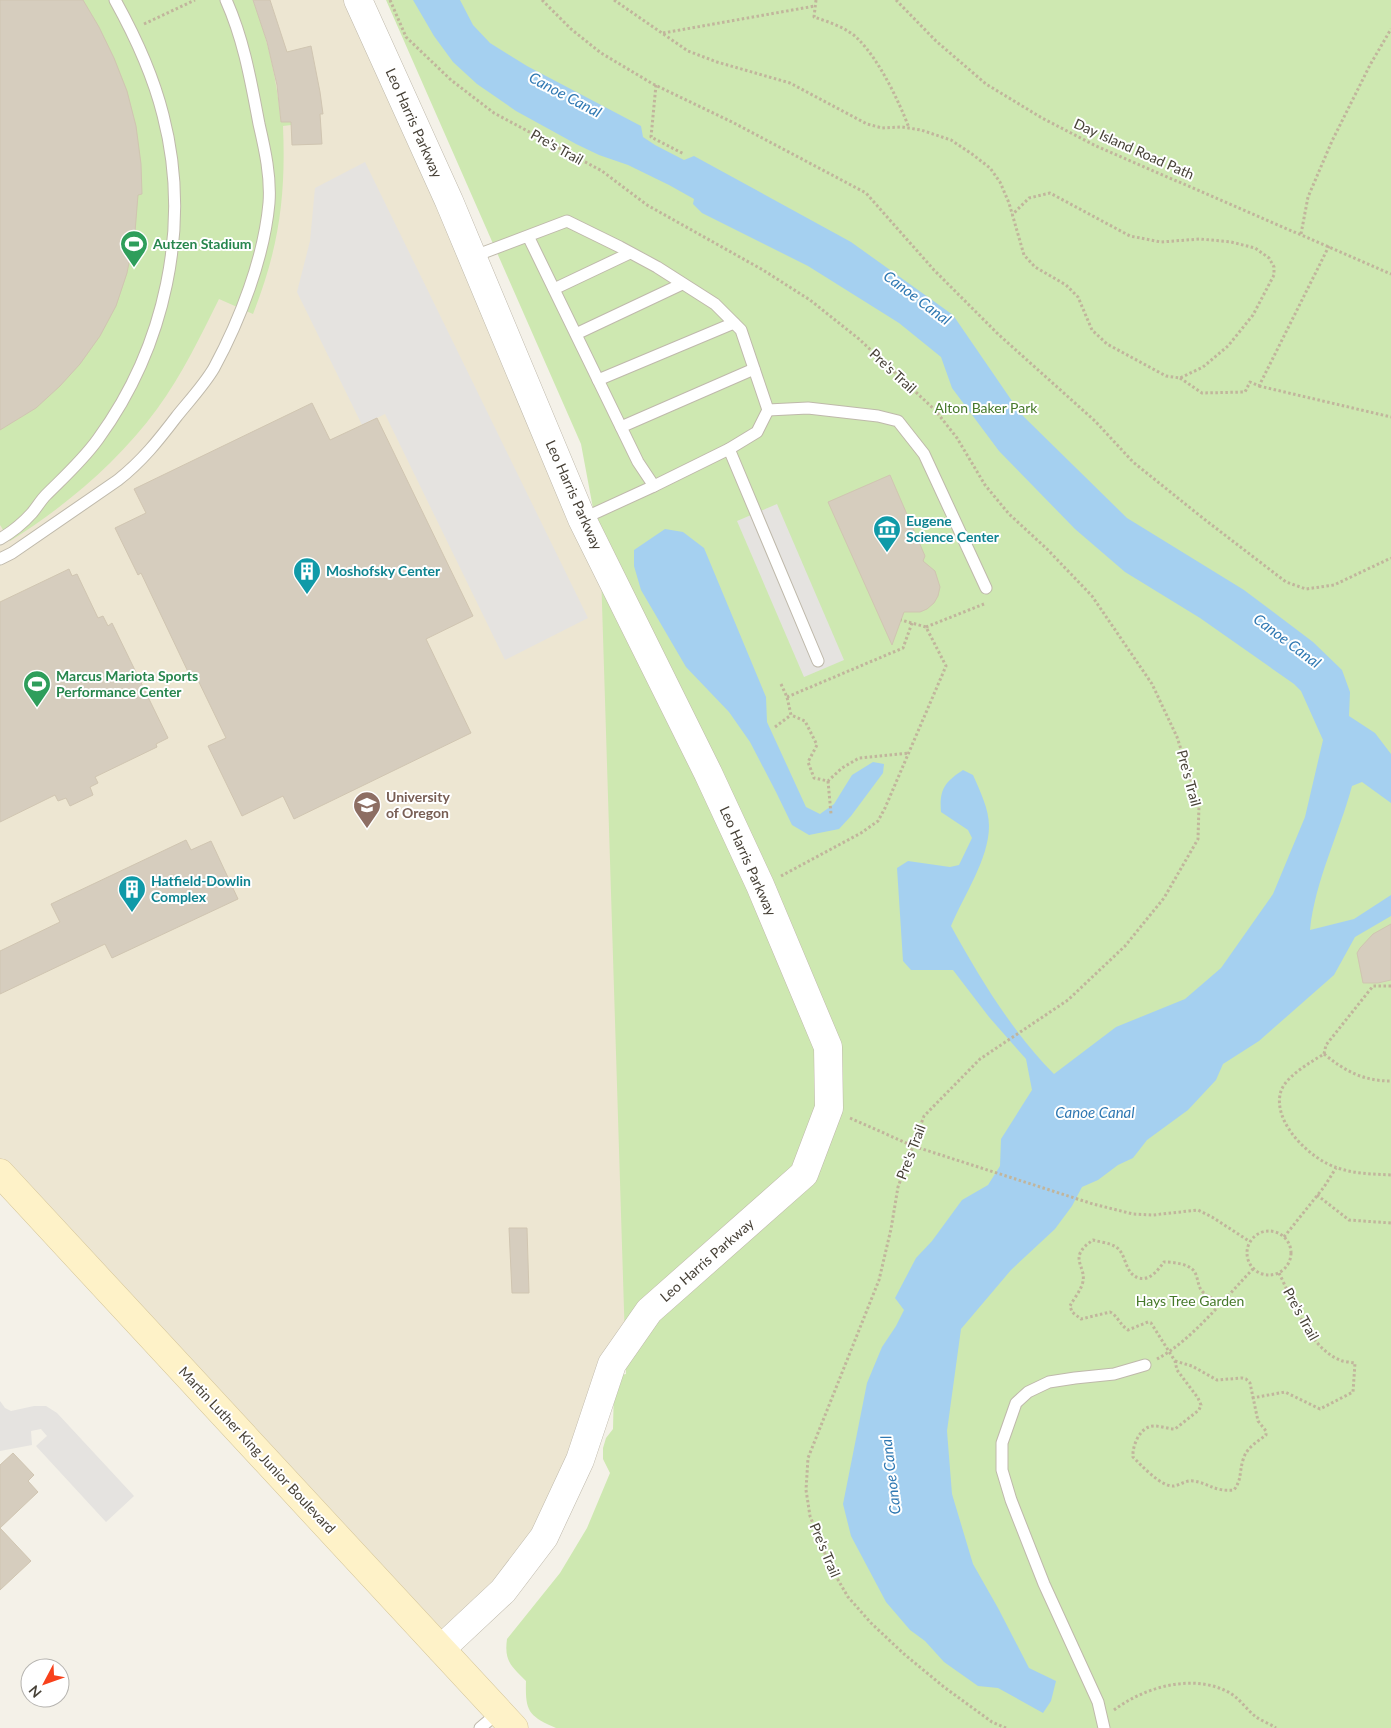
<svg xmlns="http://www.w3.org/2000/svg" width="1391" height="1728" font-family="Lato,sans-serif">
<rect width="100%" height="100%" fill="#f4f1e8"/>
<!-- education -->
<polygon fill="#ede6d2" points="0,0 358,0 642,640 649,1311 544,1537 441,1649 0,1173"/>
<!-- green -->
<g fill="#cee8b1">
<path d="M0,0H253C268,40 277,80 281,122H291V125L283,126C286,196 279,248 253,314L219,299C200,337 182,375 157,409C119,461 65,507 10,541L0,525Z"/>
<path d="M386,0H1391V1728H556C529,1716 525,1712 526,1681C511,1666 504,1661 507,1639L560,1573L587,1528L610,1473L603,1459V1448L606,1438L613,1429L614,1386L617,1376L626,1374L601,572L598,535L581,444Z"/>
</g>
<!-- parking -->
<g fill="#e5e3e0">
<polygon points="365,162 588,618 505,660 385,414 362,425 297,292 310,241 315,188"/>
<polygon points="777,504 844,660 804,677 737,521"/>
<polygon points="0,1401 5,1408 11,1411 34,1406 46,1406 57,1413 134,1496 106,1522 36,1446 47,1436 41,1429 31,1431 32,1445 0,1451"/>
</g>
<!-- water -->
<g fill="#a5d0f0">
<path d="M413,0H460L473,25L490,43L527,66L641,126L643,137L655,145L684,160L694,156L851,242L953,315L1021,414L1127,518L1244,590L1313,642L1342,670L1350,692L1349,716L1375,733L1391,754V803L1362,782L1352,786C1339,834 1315,881 1310,930L1354,919L1391,895V916L1355,937L1334,975L1259,1041L1223,1064L1216,1080L1188,1110L1147,1140L1133,1158L1118,1165L1098,1180L1082,1187L1072,1206L1055,1229L1011,1270L961,1329L947,1431L952,1494L973,1564L998,1608L1029,1668L1056,1681L1051,1701L1043,1713L998,1688L978,1686L944,1662L925,1641L910,1630L886,1602L851,1536L843,1504L867,1383L882,1347L896,1326L904,1310L895,1298L916,1258L932,1241L962,1200L988,1185L1000,1166L1001,1139L1032,1090L1026,1059L989,1017L953,970H911L903,961L897,868L908,861L950,867L959,865L972,838L968,830L941,812C939,789 945,782 963,770L973,775C980,791 989,809 989,826C989,859 964,895 951,926C979,977 1013,1033 1054,1074L1116,1027L1185,999L1221,968L1273,894L1305,817L1323,740L1301,691L1294,684L1200,618L1125,572L1075,529L999,451L952,388L941,357L899,323L808,266L702,213L693,204L694,199L669,185L628,165L599,155L576,144L516,111L477,84L453,62L434,36Z"/>
<polygon points="665,529 683,532 704,548 766,697 767,722 806,807 820,814 834,804 852,775 873,762 884,764 883,773 851,816 839,829 809,835 792,825 776,792 750,742 729,712 686,667 641,590 634,566 634,550"/>
</g>
<!-- building -->
<g fill="#d6cdbe" stroke="#d0c5b1">
<polygon points="0,0 83,0 99,27 114,58 127,91 136,126 141,164 142,194 138,195 135,232 127,273 116,306 100,336 80,364 60,386 36,408 0,430"/>
<polygon points="253,0 270,0 287,52 311,46 320,92 323,114 320,114 322,144 292,145 291,122 281,122 277,85 267,42"/>
<polygon points="312,403 330,440 377,418 473,616 426,639 471,733 294,819 283,796 242,816 208,746 226,738 195,674 190,676 141,573 138,575 115,528 146,513 134,489"/>
<polygon points="890,475 925,556 923,561 935,571 940,587 938,596 934,603 927,609 920,612 904,612 892,645 828,502"/>
<polygon points="69,569 72,576 77,574 98,618 103,616 108,626 112,623 168,738 156,744 157,747 95,777 98,783 90,787 93,795 70,806 66,798 58,801 55,795 0,822 0,602"/>
<polygon points="186,840 191,850 211,841 238,899 112,958 105,944 0,994 0,951 60,922 51,904"/>
<polygon points="1391,924 1391,980 1378,983 1363,983 1357,953 1360,948 1373,934"/>
<polygon points="509,1228 527,1228 529,1293 512,1293"/>
<polygon points="13,1453 34,1475 28,1481 38,1492 0,1528 31,1561 0,1590 0,1465"/>
</g>
<g fill="none" stroke-linecap="round" stroke-linejoin="round">
<!-- service casing -->
<g stroke="#bfb9ab" stroke-width="13">
<g id="service">
<polyline points="472,257 567,221 620,247 657,267 715,304 741,330 768,410 757,432 729,449 654,486 638,462 528,236"/>
<polyline points="554,289 630,253"/>
<polyline points="576,334 682,284"/>
<polyline points="598,380 734,323"/>
<polyline points="768,410 808,408 878,416 898,421 924,454 986,588"/>
<polyline points="621,427 754,369"/>
<polyline points="729,449 818,661"/>
<polyline points="582,519 654,486"/>
<path d="M0,539C12,532 23,523 32,513C37,507 41,500 46,495C64,477 83,460 98,439C165,347 192,226 163,115C153,75 135,36 115,0"/>
<path d="M0,559L12,553L118,480C142,461 158,441 177,416C189,401 204,385 214,368C240,320 264,258 269,203C271,177 265,150 259,124C251,82 244,40 226,0"/>
<polyline points="480,1728 499,1712"/>
<polyline points="1104,1728 1098,1702 1044,1584 1011,1500 1002,1470 1002,1443 1016,1403 1028,1392 1049,1382 1075,1378 1114,1374 1145,1365"/>
</g>
</g>
<!-- tertiary casing -->
<g stroke="#bfb9ab" stroke-width="29">
<polyline id="tertiary" points="358,0 449,201 582,519 708,773 760,885 828,1047 829,1108 804,1174 649,1311 612,1364 580,1460 544,1537 503,1591 441,1649"/>
</g>
<!-- secondary casing -->
<g stroke="#d4c599" stroke-width="29">
<polyline id="secondary" points="0,1173 514,1728"/>
</g>
<!-- path -->
<g stroke="#c1b59c" stroke-width="3" stroke-dasharray="2.5 2.5" stroke-linecap="butt">
<polyline points="390,0 406,37 451,80 494,113 602,171 647,205 763,270 810,300 859,339 935,410 957,438 985,485 1009,514 1047,549 1092,596 1152,684 1177,737 1199,805 1198,839 1164,898 1125,946 1068,1000 980,1059 924,1116 898,1187 891,1229 879,1280 808,1458 806,1490 810,1516 830,1566 848,1597 871,1623 904,1654 944,1687 992,1722 1006,1728"/>
<polyline points="542,0 571,29 601,53 653,84 734,123 866,193 934,270 998,334 1095,421 1133,462 1204,519 1286,582 1306,589 1334,585 1391,558"/>
<polyline points="614,0 688,51 717,62 790,83 867,124 882,128 902,127 921,130 951,140 972,154 990,168 1000,182 1009,203 1024,255 1035,267 1066,285 1078,297 1092,330 1107,344 1166,376 1180,378 1203,367 1228,346 1253,315 1274,275 1274,267 1269,258 1255,248 1231,242 1200,239 1161,242 1130,236 1050,193 1029,198 1012,215"/>
<path d="M816,0L814,17C829,22 848,28 859,40C879,60 899,101 909,128"/>
<polyline points="896,0 936,41 986,84 1042,118 1096,146 1391,274"/>
<polyline points="144,24 195,0"/>
<polyline points="663,33 815,6"/>
<polyline points="656,85 651,137 684,154"/>
<polyline points="1301,234 1308,197 1332,141 1370,65 1391,29"/>
<polyline points="1180,378 1202,393 1245,392 1250,382 1259,386 1329,246"/>
<polyline points="1259,386 1391,417"/>
<polyline points="926,627 984,604"/>
<polyline points="781,684 787,697 791,715 805,721 817,745 808,762 814,778 828,781 842,768 859,758 909,753"/>
<polyline points="787,697 903,648 912,623"/>
<polyline points="775,727 791,715"/>
<polyline points="828,781 831,814"/>
<polyline points="781,876 861,833 878,821 885,808 946,666 926,627 901,620"/>
<path d="M1391,986H1373L1326,1045L1324,1054C1311,1062 1286,1076 1281,1091C1271,1122 1311,1160 1338,1168C1355,1174 1373,1174 1391,1175"/>
<path d="M1324,1054C1345,1071 1363,1081 1391,1081"/>
<polyline points="850,1118 913,1146 1093,1204 1133,1214 1153,1215 1198,1210 1212,1217 1249,1241"/>
<polyline points="1317,1195 1349,1220 1391,1223"/>
<circle cx="1269" cy="1253" r="22"/>
<polyline points="1284,1237 1324,1187 1336,1168"/>
<path d="M1157,1359C1191,1341 1225,1298 1253,1269"/>
<path d="M1175,1361L1192,1366L1217,1380L1242,1378L1246,1379L1250,1383L1258,1421L1266,1431V1435C1257,1442 1246,1448 1243,1460C1239,1473 1242,1479 1234,1490C1214,1492 1209,1483 1193,1481C1186,1480 1180,1485 1174,1486C1161,1487 1142,1466 1133,1457C1132,1446 1140,1426 1154,1426C1161,1426 1168,1429 1175,1429L1199,1410L1201,1405L1198,1398L1177,1370L1175,1361L1151,1323L1148,1322L1128,1330C1120,1325 1118,1316 1110,1312L1081,1319L1072,1312L1070,1306C1073,1300 1079,1293 1082,1285C1089,1266 1065,1259 1093,1240C1100,1242 1110,1243 1116,1247C1127,1254 1124,1274 1139,1278C1150,1281 1158,1270 1164,1262C1173,1262 1189,1264 1194,1271C1199,1278 1197,1288 1204,1293C1208,1297 1215,1300 1221,1303"/>
<path d="M1252,1398L1285,1392L1320,1409L1353,1392L1355,1363C1350,1362 1344,1362 1340,1360C1309,1348 1293,1301 1279,1273"/>
<path d="M1114,1710C1146,1686 1195,1673 1230,1693C1240,1699 1247,1710 1256,1717C1262,1721 1270,1724 1276,1728"/>
</g>
<!-- service -->
<use href="#service" stroke="#fff" stroke-width="11"/>
<!-- tertiary -->
<use href="#tertiary" stroke="#fff" stroke-width="28"/>
<!-- secondary -->
<use href="#secondary" stroke="#fef2c8" stroke-width="28"/>
</g>
<!-- icons -->
<defs>
<g id="stadium-pin" transform="scale(1.4375)"><path d="M0 17L-7.5 6A9.5 9.5 0 1 1 7.5 6Z" fill="#2e9e5b" stroke="#fff"/><path d="M0-5a6.5 5 0 1 0 0 10a6.5 5 0 1 0 0-10ZM-3.5-1.8h7v3.6h-7Z" fill="#fff"/></g>
<g id="museum-pin" transform="scale(1.4375)"><path d="M0 17L-7.5 6A9.5 9.5 0 1 1 7.5 6Z" fill="#0f9aa8" stroke="#fff"/><path d="M0-6L6-3V-2H-6V-3ZM-5-1h2V3h-2ZM-1-1h2V3h-2ZM3-1h2V3H3ZM-6 4H6V6H-6Z" fill="#fff"/></g>
<g id="building-pin" transform="scale(1.4375)"><path d="M0 17L-7.5 6A9.5 9.5 0 1 1 7.5 6Z" fill="#0f9aa8" stroke="#fff"/><path d="M-4-6H4V6H1V3H-1V6H-4ZM-2.5-4.3h1.7v1.8h-1.7ZM.8-4.3h1.7v1.8H.8ZM-2.5-1h1.7V.8h-1.7ZM.8-1h1.7V.8H.8Z" fill="#fff"/></g>
<g id="university-pin" transform="scale(1.4375)"><path d="M0 17L-7.5 6A9.5 9.5 0 1 1 7.5 6Z" fill="#8d6e63" stroke="#fff"/><path d="M0-5L7-2L0 1L-7-2ZM-4 1L0 2.5L4 1V4Q0 6-4 4Z" fill="#fff"/></g>
</defs>
<g fill-rule="evenodd">
<use href="#stadium-pin" x="134" y="244"/>
<use href="#museum-pin" x="887" y="529"/>
<use href="#building-pin" x="307" y="571"/>
<use href="#stadium-pin" x="37" y="684"/>
<use href="#university-pin" x="367" y="805"/>
<use href="#building-pin" x="132" y="889"/>
</g>
<g text-anchor="middle" stroke-width="4" stroke-linejoin="round" paint-order="stroke">
<!-- street labels -->
<g font-size="14" fill="#474137" stroke="#fff">
<text transform="translate(414 123) rotate(66)" y="5">Leo Harris Parkway</text>
<text transform="translate(557 147) rotate(29)" y="5">Pre's Trail</text>
<text transform="translate(1134 149) rotate(24)" y="5">Day Island Road Path</text>
<text transform="translate(893 371) rotate(43)" y="5">Pre's Trail</text>
<text transform="translate(574 495) rotate(66)" y="5">Leo Harris Parkway</text>
<text transform="translate(1189 778) rotate(75)" y="5">Pre's Trail</text>
<text transform="translate(748 861) rotate(66)" y="5">Leo Harris Parkway</text>
<text transform="translate(911 1152) rotate(-69)" y="5">Pre's Trail</text>
<text transform="translate(707 1260) rotate(-41)" y="5">Leo Harris Parkway</text>
<text transform="translate(1301 1314) rotate(61)" y="5">Pre's Trail</text>
<text transform="translate(257 1450) rotate(47)" y="5">Martin Luther King Junior Boulevard</text>
<text transform="translate(825 1550) rotate(67)" y="5">Pre's Trail</text>
</g>
<!-- leisure labels -->
<g font-size="14" font-weight="bold" fill="#27864d" stroke="#fff" text-anchor="start">
<text x="153" y="249">Autzen Stadium</text>
<text x="56" y="681">Marcus Mariota Sports<tspan x="56" dy="16">Performance Center</tspan></text>
</g>
<!-- park labels -->
<g font-size="14" fill="#46792a" stroke="#fff">
<text x="986" y="413">Alton Baker Park</text>
<text x="1190" y="1306">Hays Tree Garden</text>
</g>
<!-- culture labels -->
<g font-size="14" font-weight="bold" fill="#0d838f" stroke="#fff" text-anchor="start">
<text x="906" y="526">Eugene<tspan x="906" dy="16">Science Center</tspan></text>
<text x="326" y="576">Moshofsky Center</text>
<text x="151" y="886">Hatfield-Dowlin<tspan x="151" dy="16">Complex</tspan></text>
</g>
<!-- education labels -->
<g font-size="14" font-weight="bold" fill="#785e54" stroke="#fff" text-anchor="start">
<text x="386" y="802">University<tspan x="386" dy="16">of Oregon</tspan></text>
</g>
<!-- water labels -->
<g font-size="15" font-style="italic" fill="#3079b3" stroke="#fff">
<text transform="translate(565 95) rotate(28)" y="5">Canoe Canal</text>
<text transform="translate(917 298) rotate(37)" y="5">Canoe Canal</text>
<text transform="translate(1287 641) rotate(37)" y="5">Canoe Canal</text>
<text x="1095" y="1118">Canoe Canal</text>
<text transform="translate(891 1475) rotate(-97)" y="5">Canoe Canal</text>
</g>
</g>
<!-- north arrow -->
<g transform="translate(45 1683) rotate(229)"><circle r="24" fill="#ffffff" stroke="#b5b3af"/>
<path d="M0-4L9 19L0 12L-9 19Z" fill="#f8411b"/>
<text y="-8" font-size="14" font-weight="bold" text-anchor="middle" fill="#474137">N</text>
</g>
</svg>
